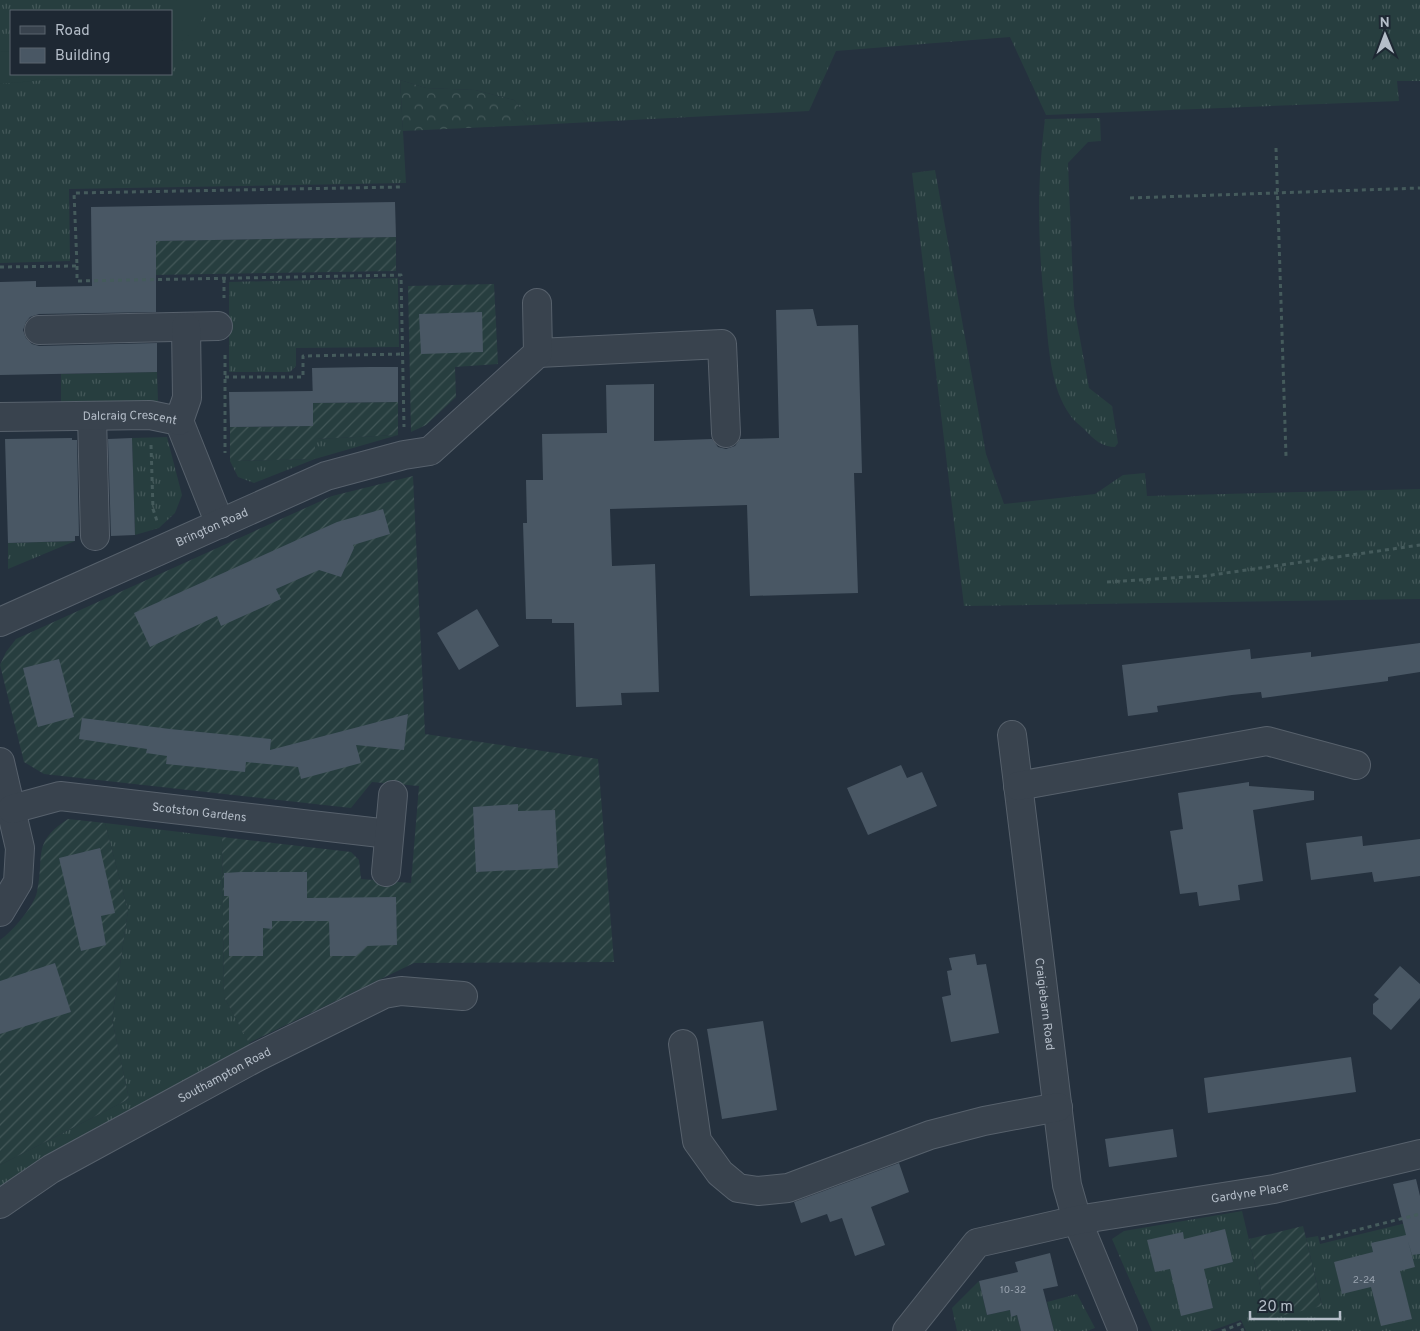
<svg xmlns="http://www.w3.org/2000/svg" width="1420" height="1331" font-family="Overpass,sans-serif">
<defs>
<pattern id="grass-tufts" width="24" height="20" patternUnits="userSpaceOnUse" patternTransform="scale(1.25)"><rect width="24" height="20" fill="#273e3f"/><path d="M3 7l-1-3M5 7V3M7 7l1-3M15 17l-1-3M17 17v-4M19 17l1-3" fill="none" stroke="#445859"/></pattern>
<pattern id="forest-crowns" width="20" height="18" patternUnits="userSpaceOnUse" patternTransform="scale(1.25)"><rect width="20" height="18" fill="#273e3f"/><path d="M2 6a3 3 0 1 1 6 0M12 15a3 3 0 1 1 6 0" fill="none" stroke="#445859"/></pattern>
<pattern id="garden-furrows" width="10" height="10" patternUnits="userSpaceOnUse" patternTransform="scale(1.25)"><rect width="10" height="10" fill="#273e3f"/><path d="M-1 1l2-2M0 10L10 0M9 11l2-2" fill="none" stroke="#445859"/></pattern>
</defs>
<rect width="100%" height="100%" fill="#25313e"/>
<!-- grass -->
<g fill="url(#grass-tufts)" fill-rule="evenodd">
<path d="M0,0H1420V81H1397L1399,101L1046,115L1010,37L836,51L809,111L534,125L514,100L475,90L426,88L400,80L406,183L69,189L70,261L0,263ZM11,11H171V74H11Z"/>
<path d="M1100,118L1101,141L1088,142L1068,163L1074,306L1089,388L1112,406L1118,443L1115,447C1103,447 1094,440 1086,431C1081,426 1074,421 1070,415C1051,388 1049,351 1046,320C1038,248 1036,190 1045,119Z"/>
<polygon points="935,170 986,454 1004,504 1095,494 1123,475 1145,473 1147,496 1420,489 1420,599 964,606 912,173"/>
<polygon points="398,278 399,347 296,348 296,366 290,372 229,372 229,282"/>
<polygon points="157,372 158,401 61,403 61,374"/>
<polygon points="398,435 315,459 254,483 238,477 230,461 315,459 315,439"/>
<polygon points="167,437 182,495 175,513 159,528 135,535 132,438"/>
<polygon points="75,541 8,569 8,543"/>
<polygon points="105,823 222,837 224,997 252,1048 0,1191 0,1165 129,1099 112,1019 128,911"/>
<polygon points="1242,1211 1268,1319 1322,1305 1306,1238 1318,1236 1320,1244 1406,1223 1420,1227 1420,1331 1246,1331 1241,1320 1211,1331 1152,1331 1112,1239 1124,1231"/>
<polygon points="979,1281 987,1315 1010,1310 1011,1316 1017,1315 1021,1331 957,1331 952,1308"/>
<polygon points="1077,1294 1095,1328 1087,1331 1054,1331 1047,1302"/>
</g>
<!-- forest -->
<polygon fill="url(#forest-crowns)" points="400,80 426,88 475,90 514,100 534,125 403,131"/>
<!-- garden -->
<g fill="url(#garden-furrows)">
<polygon points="396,237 396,271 92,276 92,242"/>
<polygon points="494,284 498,364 455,367 456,397 426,425 411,432 408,286"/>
<polygon points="398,402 398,435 315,439 315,459 230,461 230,427 312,426 313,403"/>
<polygon points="413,476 425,734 598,759 614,962 414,963 249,1043 224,997 222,837 351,852 359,860 361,879 411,883 419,786 372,782 351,808 44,774 24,762 0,665 6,652 16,639 332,496"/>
<path d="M68,819L105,823L128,911L112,1019L129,1099L0,1165V940C12,932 34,906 37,892C45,856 31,843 68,819Z"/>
<polygon points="1303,1226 1322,1306 1268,1319 1249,1239"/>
</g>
<!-- pitch -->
<g fill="#273e3f">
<polygon points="177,0 215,0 195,30 171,50 171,11 166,11"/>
<polygon points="11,51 11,74 112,74 0,84 0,52"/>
</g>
<!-- building -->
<g fill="#495764">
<polygon points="395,202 396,237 156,241 156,312 39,314 30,317 26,322 23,330 26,338 32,344 39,346 157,343 157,372 0,375 0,282 36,281 36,287 92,286 91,207"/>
<polygon points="813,309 817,326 858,325 862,473 854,473 858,593 750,596 747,505 610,509 612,566 655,564 659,692 621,693 622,705 576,707 574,623 552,623 552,619 526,619 523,523 527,523 526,480 543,480 542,434 607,433 606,385 654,384 654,441 712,439 718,447 726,449 735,446 740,439 779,438 776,310"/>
<polygon points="482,312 483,352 421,354 419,314"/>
<polygon points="369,367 398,367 398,402 313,403 312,368"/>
<polygon points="313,391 313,426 230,427 229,392"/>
<polygon points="72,438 72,440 77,440 79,536 75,536 75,541 8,543 5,439"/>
<polygon points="132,438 135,535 111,536 108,439"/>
<polygon points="383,509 390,534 353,545 354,548 341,577 319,570 276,589 281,599 221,626 217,616 150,647 134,613 337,522"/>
<polygon points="477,609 499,646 459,670 437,633"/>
<polygon points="1420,643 1420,672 1388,677 1388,681 1262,698 1261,692 1232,695 1157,706 1158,712 1128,716 1122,665 1250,649 1251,659 1311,652 1311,657"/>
<polygon points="59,659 74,717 38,727 23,668"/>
<polygon points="408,714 404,750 356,745 361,763 301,779 298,767 246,762 245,772 166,764 167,756 146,753 147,749 79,739 82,718 170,729 271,739 270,750"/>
<polygon points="901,765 907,778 922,772 937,806 868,835 847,788"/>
<polygon points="1249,782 1249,786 1314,791 1314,800 1253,810 1263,881 1238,885 1240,900 1199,906 1197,892 1180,894 1170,831 1183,829 1178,793"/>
<polygon points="518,804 518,811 555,810 558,868 476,872 473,807"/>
<polygon points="1362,836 1363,846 1420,839 1420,876 1374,882 1372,872 1311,880 1306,843"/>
<polygon points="100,848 115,913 101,916 106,945 81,951 59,858"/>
<polygon points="240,872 307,872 307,898 396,897 397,945 367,946 356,956 330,956 329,921 272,921 272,929 263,928 263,956 229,956 229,896 224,896 224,873"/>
<polygon points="975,954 977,965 986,964 999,1033 951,1042 942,997 951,995 947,971 952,970 949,958"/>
<polygon points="55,963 71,1012 0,1034 0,981"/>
<polygon points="1400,966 1420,984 1420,998 1391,1030 1373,1014 1373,1004 1379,999 1374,995"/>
<polygon points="763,1021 777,1110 722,1119 707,1029"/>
<polygon points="1351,1057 1356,1092 1208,1113 1204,1078"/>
<polygon points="1173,1129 1177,1157 1109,1167 1105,1139"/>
<polygon points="899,1163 909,1192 871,1207 885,1245 855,1256 842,1218 830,1222 827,1214 801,1223 794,1202"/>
<polygon points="1416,1179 1420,1196 1420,1254 1412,1255 1408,1241 1415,1267 1400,1271 1412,1319 1381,1326 1371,1287 1342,1294 1334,1262 1373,1252 1371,1243 1406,1235 1393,1184"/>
<polygon points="1225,1229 1233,1262 1204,1269 1213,1308 1181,1316 1170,1269 1155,1272 1147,1240 1183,1232 1184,1239"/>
<polygon points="1050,1253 1058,1286 1043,1289 1054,1331 1021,1331 1017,1315 1011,1317 1010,1310 987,1315 979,1281 1018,1272 1015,1262"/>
</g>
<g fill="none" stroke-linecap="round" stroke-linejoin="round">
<!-- minor casing -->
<g stroke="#57616c" stroke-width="30">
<g id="minor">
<polyline points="39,330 218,326"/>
<polyline points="538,353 722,344 726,433"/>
<polyline points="92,416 95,536"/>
<path id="s1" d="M0,417L150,415L179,421L220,524"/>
<polyline points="179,421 187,398 186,327"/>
<path id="s2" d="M0,622L326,476L404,455L430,451L538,353L537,303"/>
<path id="s3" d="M1012,735L1067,1185L1077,1220L1123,1331"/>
<polyline points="0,762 20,848 18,882 0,912"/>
<polyline points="1018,786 1267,741 1356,765"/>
<path id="s4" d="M12,809L60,796L389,834"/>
<polyline points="386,872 393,795"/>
<polyline points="683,1044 697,1141 720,1173 738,1188 758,1191 788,1188 930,1135 984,1121 1058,1107"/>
<path id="s5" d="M0,1204L51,1169L257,1057L384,994L401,991L463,996"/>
<path id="s6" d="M907,1331L977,1243L1077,1220L1274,1189L1420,1154"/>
</g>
</g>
<!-- path -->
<g stroke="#455b5c" stroke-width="3" stroke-dasharray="4 4" stroke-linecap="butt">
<polyline points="1276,148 1286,456"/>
<polyline points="1130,198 1420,188"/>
<polyline points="77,266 77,281 401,275 404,427"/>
<polyline points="0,267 77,266 74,193 400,187"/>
<polyline points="224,279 224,298"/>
<polyline points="225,355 225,453"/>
<polyline points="225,377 303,377 303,356 403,354"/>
<polyline points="151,445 153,509 157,521"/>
<polyline points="1107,582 1205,576 1420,545"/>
<polyline points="1321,1239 1420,1214"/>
<polyline points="1222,1331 1240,1324 1243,1331"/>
</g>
<!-- minor -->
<use href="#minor" stroke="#39434e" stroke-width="28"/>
</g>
<g text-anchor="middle" stroke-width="4" stroke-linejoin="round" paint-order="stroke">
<!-- number labels -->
<g font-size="10" fill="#9aa4b0">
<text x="1364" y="1283">2-24</text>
<text x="1013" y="1293">10-32</text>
</g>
<!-- street labels -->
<g font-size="12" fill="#b5bec9" stroke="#1e2833">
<text dy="4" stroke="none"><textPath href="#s1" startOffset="130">Dalcraig Crescent</textPath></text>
<text dy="4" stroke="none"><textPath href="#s2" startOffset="232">Brington Road</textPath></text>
<text dy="4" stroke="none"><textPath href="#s4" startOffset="190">Scotston Gardens</textPath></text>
<text dy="4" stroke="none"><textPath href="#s3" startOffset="271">Craigiebarn Road</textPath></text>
<text dy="4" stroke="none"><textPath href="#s5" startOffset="259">Southampton Road</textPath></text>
<text dy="4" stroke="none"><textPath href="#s6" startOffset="390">Gardyne Place</textPath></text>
</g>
</g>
<!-- legend -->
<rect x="10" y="10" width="162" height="65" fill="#1e2833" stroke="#5a646f"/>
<rect x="20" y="26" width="25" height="8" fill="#39434e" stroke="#5a646f"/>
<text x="55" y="35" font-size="15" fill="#b5bec9">Road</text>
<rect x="20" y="48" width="25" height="15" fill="#495764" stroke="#5a646f"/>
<text x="55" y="60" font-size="15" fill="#b5bec9">Building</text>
<!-- north arrow -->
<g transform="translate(1385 35) rotate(359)" stroke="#1e2833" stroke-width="4" paint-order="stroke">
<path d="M0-4L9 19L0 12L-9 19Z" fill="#b5bec9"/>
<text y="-8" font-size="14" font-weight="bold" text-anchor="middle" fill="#b5bec9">N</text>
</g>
<!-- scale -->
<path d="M1250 1311v8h90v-8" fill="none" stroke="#b5bec9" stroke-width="2.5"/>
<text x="1258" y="1311" font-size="15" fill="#b5bec9" stroke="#1e2833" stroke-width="4" paint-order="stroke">20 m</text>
</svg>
